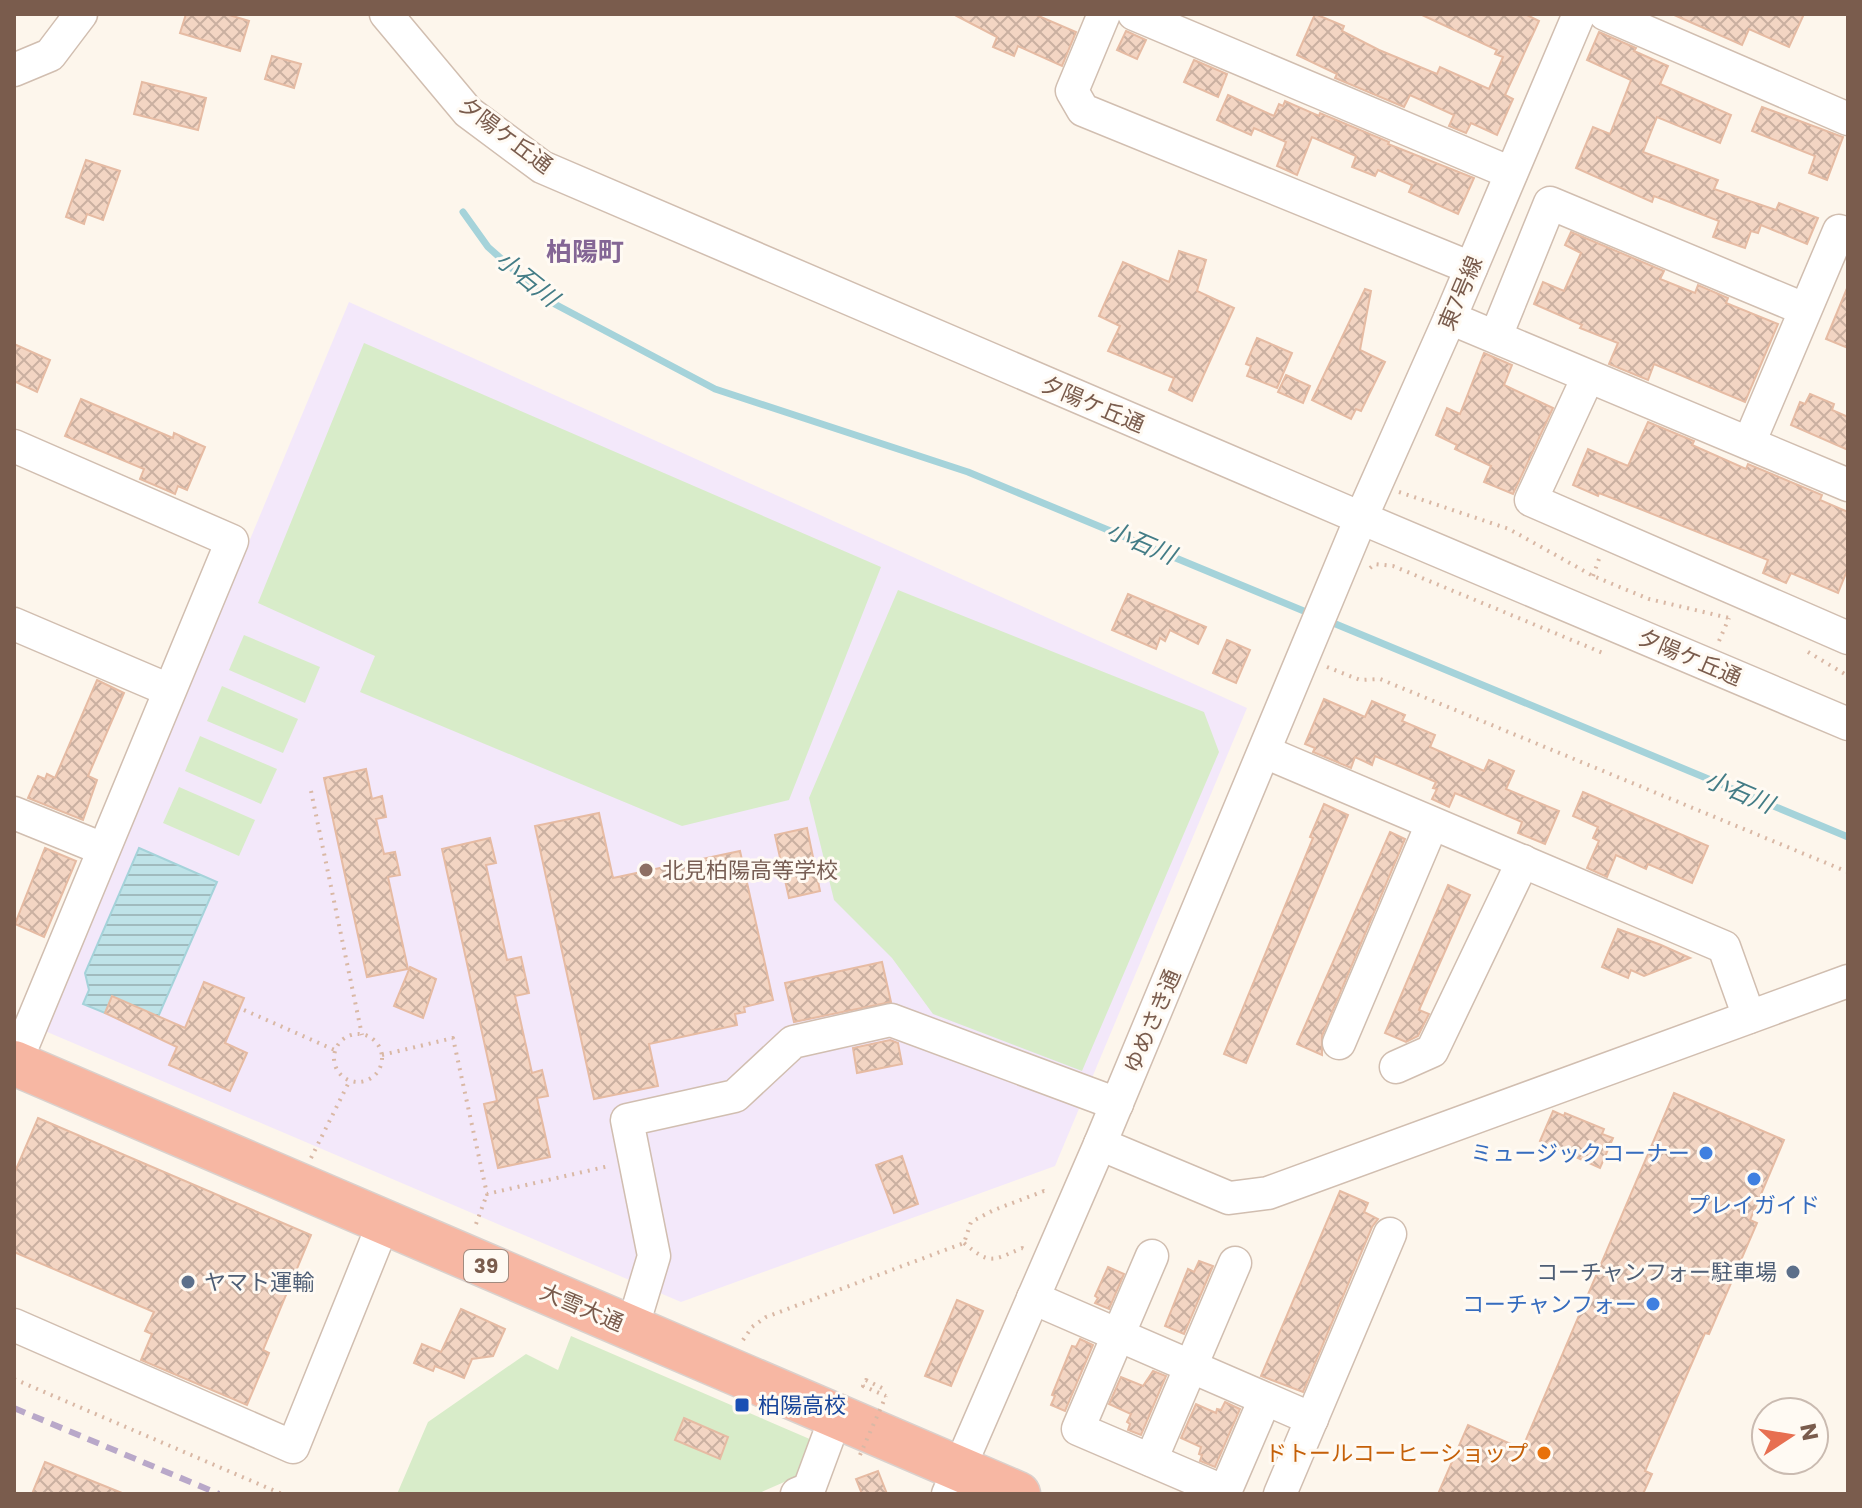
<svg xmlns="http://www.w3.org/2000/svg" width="1862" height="1508" font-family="Poppins,'Noto Sans JP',sans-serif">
<defs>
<pattern id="water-rules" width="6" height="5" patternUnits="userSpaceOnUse" patternTransform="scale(2)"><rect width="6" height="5" fill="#bfe3e8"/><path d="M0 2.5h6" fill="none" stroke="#a0bbbe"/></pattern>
<pattern id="building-cross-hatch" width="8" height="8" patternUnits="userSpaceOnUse" patternTransform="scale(2)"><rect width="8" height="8" fill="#f3d5c3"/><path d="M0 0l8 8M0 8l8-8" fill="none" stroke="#cab0a1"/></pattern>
</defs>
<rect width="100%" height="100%" fill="#fdf6ec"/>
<!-- education -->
<polygon fill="#f3e8fa" points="349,302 1247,708 1055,1166 681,1302 45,1031"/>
<!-- park -->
<g fill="#d8ecc9">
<polygon points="364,343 881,567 789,800 682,826 360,692 375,656 258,603"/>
<polygon points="898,590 1204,712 1219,752 1082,1071 933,1014 892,958 834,900 809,798"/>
<polygon points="244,635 320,667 305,703 229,670"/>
<polygon points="222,686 298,719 283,753 207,721"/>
<polygon points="200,736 277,769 261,804 185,771"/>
<polygon points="179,787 255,820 239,856 163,823"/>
<polygon points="571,1336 812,1440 798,1476 757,1494 397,1494 428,1422 526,1354 558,1370"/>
</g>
<!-- water -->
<polygon fill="url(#water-rules)" stroke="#a5d3da" stroke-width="2" points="139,848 217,882 158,1017 112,997 105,1013 83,1004 89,990 85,973"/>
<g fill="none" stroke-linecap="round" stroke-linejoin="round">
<!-- stream -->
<g stroke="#a5d3da" stroke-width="7">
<polyline points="463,212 488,247 549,301 715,389 968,472 1311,614"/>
<polyline points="1326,620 1848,837"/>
</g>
</g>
<!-- building -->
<g fill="url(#building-cross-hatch)" stroke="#e6bba3" stroke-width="2">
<polygon points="186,14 226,14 249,21 240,51 180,33"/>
<polygon points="953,14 1034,14 1076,32 1062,66 1018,46 1014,56 993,47 997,37"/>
<polygon points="1315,14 1344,26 1342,31 1379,50 1437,74 1440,67 1489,89 1503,57 1495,54 1497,50 1420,14 1525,14 1539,21 1505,95 1513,99 1497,135 1471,123 1466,133 1449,126 1454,115 1410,95 1404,107 1335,78 1337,74 1297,55"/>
<polygon points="1672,14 1804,14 1789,47 1749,29 1742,45"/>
<polygon points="1126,31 1146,40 1137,59 1117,50"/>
<polygon points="1599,32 1636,48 1634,51 1668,66 1660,84 1731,115 1720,143 1657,117 1643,152 1718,180 1714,189 1776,210 1779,203 1818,218 1807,244 1761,225 1758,233 1751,231 1745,248 1713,237 1719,221 1654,196 1652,202 1576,168 1593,127 1610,134 1631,80 1587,60"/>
<polygon points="272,56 301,64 294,88 265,79"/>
<polygon points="1194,60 1227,74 1218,97 1184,82"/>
<polygon points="142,82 206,98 198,130 134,114"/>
<polygon points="1228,95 1274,116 1279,104 1283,106 1285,101 1319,116 1320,113 1389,142 1388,144 1474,178 1458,214 1409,192 1412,185 1378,170 1375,176 1352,167 1356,156 1312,137 1297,175 1277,166 1286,142 1254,128 1251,135 1217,120"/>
<polygon points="1762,107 1843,137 1827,180 1809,173 1815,156 1752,131"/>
<polygon points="86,160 120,171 103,220 87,214 84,224 66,217"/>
<polygon points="1571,232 1664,271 1660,279 1695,293 1698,285 1728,298 1726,303 1778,324 1745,402 1654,364 1648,380 1609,364 1618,343 1580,328 1582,325 1534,304 1543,282 1564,291 1581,253 1565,245"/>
<polygon points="1179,251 1206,260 1197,291 1234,308 1192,401 1169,390 1174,378 1108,351 1120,326 1099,316 1123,262 1169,282"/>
<polygon points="1848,286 1848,348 1826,339"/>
<polygon points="1365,289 1371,291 1360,350 1385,362 1361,411 1356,409 1351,419 1312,400"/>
<polygon points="1257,338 1292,353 1277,388 1247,376 1251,366 1246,364"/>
<polygon points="14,344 50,360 37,392 14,381"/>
<polygon points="1484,353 1512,365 1504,385 1553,408 1513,494 1484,482 1491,466 1455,449 1457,445 1436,435 1447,408 1460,414"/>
<polygon points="1286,375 1310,386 1303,403 1278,392"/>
<polygon points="1810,394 1834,404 1832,410 1848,417 1848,450 1791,425 1800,402 1805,404"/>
<polygon points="81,399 173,438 174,433 205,447 187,490 178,486 175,494 140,479 144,469 65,436"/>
<polygon points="1648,422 1694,441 1692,445 1746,469 1748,464 1822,495 1820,500 1848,512 1848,568 1838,593 1791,573 1786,583 1763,573 1768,560 1635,507 1599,493 1598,496 1573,485 1588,449 1628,466"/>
<polygon points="1128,594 1206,627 1198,644 1170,630 1165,641 1160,638 1156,649 1112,630"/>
<polygon points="1227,640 1250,650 1236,683 1213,673"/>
<polygon points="97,680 124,693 88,776 97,780 83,820 28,798 38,776 45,779 47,774 55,778"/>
<polygon points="1324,699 1365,717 1372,701 1405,715 1402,721 1435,735 1430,747 1484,771 1489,760 1514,771 1506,789 1559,811 1545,844 1518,833 1522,822 1455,793 1449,807 1432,799 1437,789 1433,788 1436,782 1375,756 1372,765 1355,757 1351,768 1313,752 1315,748 1305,744"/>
<polygon points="366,769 372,799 382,796 386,817 376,819 384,854 395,852 400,875 388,877 408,969 367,977 324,778"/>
<polygon points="1583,792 1708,846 1692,883 1648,864 1646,869 1616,855 1607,877 1587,868 1599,841 1593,838 1598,827 1573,816"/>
<polygon points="1324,804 1348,815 1246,1063 1224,1054 1313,838 1310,837"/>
<polygon points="599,813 613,878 740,851 773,1000 744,1007 745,1012 735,1014 737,1025 649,1044 658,1086 594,1099 535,826"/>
<polygon points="807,828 820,891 789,898 775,835"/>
<polygon points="1390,832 1405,839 1322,1036 1322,1055 1297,1044"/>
<polygon points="490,838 496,863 486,865 507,960 521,957 529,993 515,996 532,1073 542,1070 548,1096 537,1098 550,1157 498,1168 484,1104 497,1101 442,849"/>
<polygon points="45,848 76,861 44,937 15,924"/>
<polygon points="1448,885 1470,895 1419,1010 1429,1014 1418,1036 1406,1042 1385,1033"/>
<polygon points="1618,929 1661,945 1690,958 1644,976 1631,970 1628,978 1602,967"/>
<polygon points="882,962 891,1002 794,1022 785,983"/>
<polygon points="410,967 436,979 423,1018 394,1006"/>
<polygon points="204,982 244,998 225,1043 247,1053 230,1091 169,1065 177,1047 105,1013 112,996 185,1028"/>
<polygon points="890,1040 898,1043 902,1064 857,1073 853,1048"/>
<polygon points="1674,1093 1784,1140 1750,1220 1757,1223 1709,1334 1705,1333 1645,1471 1652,1474 1643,1494 1438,1494 1468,1425 1522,1449"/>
<polygon points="1553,1111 1564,1116 1565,1113 1604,1129 1602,1134 1613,1138 1600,1168 1540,1141"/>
<polygon points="38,1118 311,1235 263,1350 269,1353 247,1405 141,1360 152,1334 145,1331 154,1312 14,1252 14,1174"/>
<polygon points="902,1156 918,1204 894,1213 876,1165"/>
<polygon points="1340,1191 1368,1203 1364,1212 1378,1219 1372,1227 1303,1392 1261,1376"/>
<polygon points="1199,1261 1213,1266 1184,1334 1165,1326 1188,1269 1194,1272"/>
<polygon points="1108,1267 1124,1274 1109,1309 1095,1303 1098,1298 1095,1296"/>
<polygon points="957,1300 983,1311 951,1386 925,1376"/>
<polygon points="461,1309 505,1329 493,1356 472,1359 464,1378 435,1366 433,1371 414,1363 422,1344 441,1352"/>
<polygon points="1080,1339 1093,1345 1065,1411 1051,1405 1055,1396 1052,1395 1072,1346 1076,1347"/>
<polygon points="1153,1371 1166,1376 1141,1435 1128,1430 1130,1424 1127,1422 1131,1414 1109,1404 1121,1377 1143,1386"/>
<polygon points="1225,1402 1240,1409 1215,1467 1200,1461 1202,1455 1199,1454 1201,1447 1181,1438 1196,1404 1216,1413 1217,1409 1221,1410"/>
<polygon points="684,1418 728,1437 720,1459 675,1440"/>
<polygon points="45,1462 122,1493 122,1494 32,1494"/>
<polygon points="878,1471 887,1494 862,1494 856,1479"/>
</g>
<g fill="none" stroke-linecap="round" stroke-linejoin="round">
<!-- minor casing -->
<g stroke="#d1beb0" stroke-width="35">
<g id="minor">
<polyline points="386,14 468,112 542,167 1361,518 1848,724"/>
<polyline points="1104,14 1072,91 1083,110 1471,268"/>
<polyline points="1134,14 1511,173"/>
<polyline points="1605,14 1848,119"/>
<polyline points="14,70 50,55 81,14"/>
<polyline points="1450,318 1848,485"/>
<polyline points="1496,336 1550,203 1804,309"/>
<polyline points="1588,377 1531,500 1848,638"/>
<polyline points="1749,443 1839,231 1848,234"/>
<polyline points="14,446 232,541 15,1064"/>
<polyline points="14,624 169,690"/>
<polyline points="1265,752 1724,947 1749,1017"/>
<polyline points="14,813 103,849"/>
<polyline points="1339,1043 1432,824"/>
<polyline points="1396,1067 1432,1051 1523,861"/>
<polyline points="1100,1144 1229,1198 1268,1193 1848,981"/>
<polyline points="1152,1256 1078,1429 1225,1492 1265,1399"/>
<polyline points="1033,1298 1312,1419"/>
<polyline points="14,1325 293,1447 384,1222"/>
<polyline points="632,1329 654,1256 627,1120 735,1096 793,1042 891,1020 1117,1104"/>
<polyline points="1151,1460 1235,1263"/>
<polyline points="797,1494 809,1489 836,1416"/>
<polyline points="948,1494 1100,1144 1361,518 1450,318 1579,14"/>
<polyline points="1280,1494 1390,1234"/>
</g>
</g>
<!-- highway casing -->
<g stroke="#dad1cd" stroke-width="47">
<polyline id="highway" points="14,1063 1018,1494"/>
</g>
<!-- path -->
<g stroke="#d9b8a5" stroke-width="4" stroke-dasharray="2 6" stroke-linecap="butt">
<polyline points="1399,492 1509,529 1593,576 1649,599 1729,618"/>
<polyline points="1370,568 1375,564 1393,566 1603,653"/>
<polyline points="1593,576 1599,559"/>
<polyline points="1719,641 1729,618"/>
<polyline points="1808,652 1848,676"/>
<polyline points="1327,667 1360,680 1380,679 1848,872"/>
<polyline points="311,791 362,1035"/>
<polyline points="244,1010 337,1051"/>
<circle cx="358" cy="1058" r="24"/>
<polyline points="382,1055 453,1038 487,1194 609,1166"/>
<polyline points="311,1158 350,1080"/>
<polyline points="476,1224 487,1194"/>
<path d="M964,1243C990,1265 992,1261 1022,1248L1026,1250"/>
<polyline points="743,1340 752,1327 766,1317 964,1243 971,1222 994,1210 1044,1191 1049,1193"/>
<polyline points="14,1379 282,1494"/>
<polyline points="882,1388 866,1380 863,1386 886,1396"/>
</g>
<!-- minor -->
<use href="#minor" stroke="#fff" stroke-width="32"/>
<!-- highway -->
<use href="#highway" stroke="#f7b7a3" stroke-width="44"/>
<!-- rail -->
<polyline stroke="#b9a8c9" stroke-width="6" stroke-dasharray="12 8" stroke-linecap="butt" points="14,1408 219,1494"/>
<!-- path-bridge -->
<polyline stroke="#d9b8a5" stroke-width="4" stroke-dasharray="2 6" stroke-linecap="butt" points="860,1455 886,1396"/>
</g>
<!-- markers -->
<circle fill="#8d6e63" stroke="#fffaf3" stroke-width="3" cx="646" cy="870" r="8"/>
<g fill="#3f7fe0" stroke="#fffaf3" stroke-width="3">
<circle cx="1706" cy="1153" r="8"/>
<circle cx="1754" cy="1179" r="8"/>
<circle cx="1653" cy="1304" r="8"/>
</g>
<g fill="#5c6f8a" stroke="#fffaf3" stroke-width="3">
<circle cx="1793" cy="1272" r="8"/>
<circle cx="188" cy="1282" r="8"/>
</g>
<rect fill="#1a4fb4" stroke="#fffaf3" stroke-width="3" x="734" y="1397" width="16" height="16" rx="4"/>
<circle fill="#e8710a" stroke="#fffaf3" stroke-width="3" cx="1544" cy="1453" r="8"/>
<g text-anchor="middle" stroke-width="6" stroke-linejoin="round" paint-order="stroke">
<!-- shield labels -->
<rect fill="#fffaf3" stroke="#a28b7f" stroke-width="2" x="464" y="1250" width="44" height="32" rx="6"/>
<g font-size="20" font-weight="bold" fill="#7a5c4d">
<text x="486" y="1273">39</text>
</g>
<!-- street labels -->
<g font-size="22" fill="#7a5c4d" stroke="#fffaf3">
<text transform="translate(506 135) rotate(37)" y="8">夕陽ケ丘通</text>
<text transform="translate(1460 293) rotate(-67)" y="8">東7号線</text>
<text transform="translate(1093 404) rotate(23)" y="8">夕陽ケ丘通</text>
<text transform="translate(1690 657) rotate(23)" y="8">夕陽ケ丘通</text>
<text transform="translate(1152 1021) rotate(-67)" y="8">ゆめさき通</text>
<text transform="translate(582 1307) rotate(23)" y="8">大雪大通</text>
</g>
<!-- education labels -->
<g font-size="22" fill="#785e54" stroke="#fffaf3" text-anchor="start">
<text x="662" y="878">北見柏陽高等学校</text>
</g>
<!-- shop labels -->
<g font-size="22" fill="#366cbe" stroke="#fffaf3" text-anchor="end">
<text x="1690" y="1161">ミュージックコーナー</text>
<text x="1754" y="1213" text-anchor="middle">プレイガイド</text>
<text x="1637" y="1312">コーチャンフォー</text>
</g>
<!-- service labels -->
<g font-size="22" fill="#4e5e75" stroke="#fffaf3" text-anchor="end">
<text x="1777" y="1280">コーチャンフォー駐車場</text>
<text x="204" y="1290" text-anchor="start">ヤマト運輸</text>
</g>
<!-- transit labels -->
<g font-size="22" fill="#164399" stroke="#fffaf3" text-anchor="start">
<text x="758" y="1413">柏陽高校</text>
</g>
<!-- food labels -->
<g font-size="22" fill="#c56008" stroke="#fffaf3" text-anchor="end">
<text x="1528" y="1461">ドトールコーヒーショップ</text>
</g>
<!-- water labels -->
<g font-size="24" font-style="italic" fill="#437c86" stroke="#fffaf3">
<text transform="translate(527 279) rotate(39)" y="8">小石川</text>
<text transform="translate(1141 543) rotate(23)" y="8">小石川</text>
<text transform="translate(1739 792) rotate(23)" y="8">小石川</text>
</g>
<!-- quarter labels -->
<g font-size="26" font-weight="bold" fill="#846695" stroke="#fffaf3">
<text x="585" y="261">柏陽町</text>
</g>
</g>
<!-- border -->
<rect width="1862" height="1508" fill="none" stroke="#7a5c4d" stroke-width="32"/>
<!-- north arrow -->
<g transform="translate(1790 1436) rotate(78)"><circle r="38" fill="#fffaf3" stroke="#cabbb1" stroke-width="2"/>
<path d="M0-6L14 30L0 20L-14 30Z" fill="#e76f51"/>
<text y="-12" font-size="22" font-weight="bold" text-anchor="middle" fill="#7a5c4d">N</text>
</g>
</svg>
